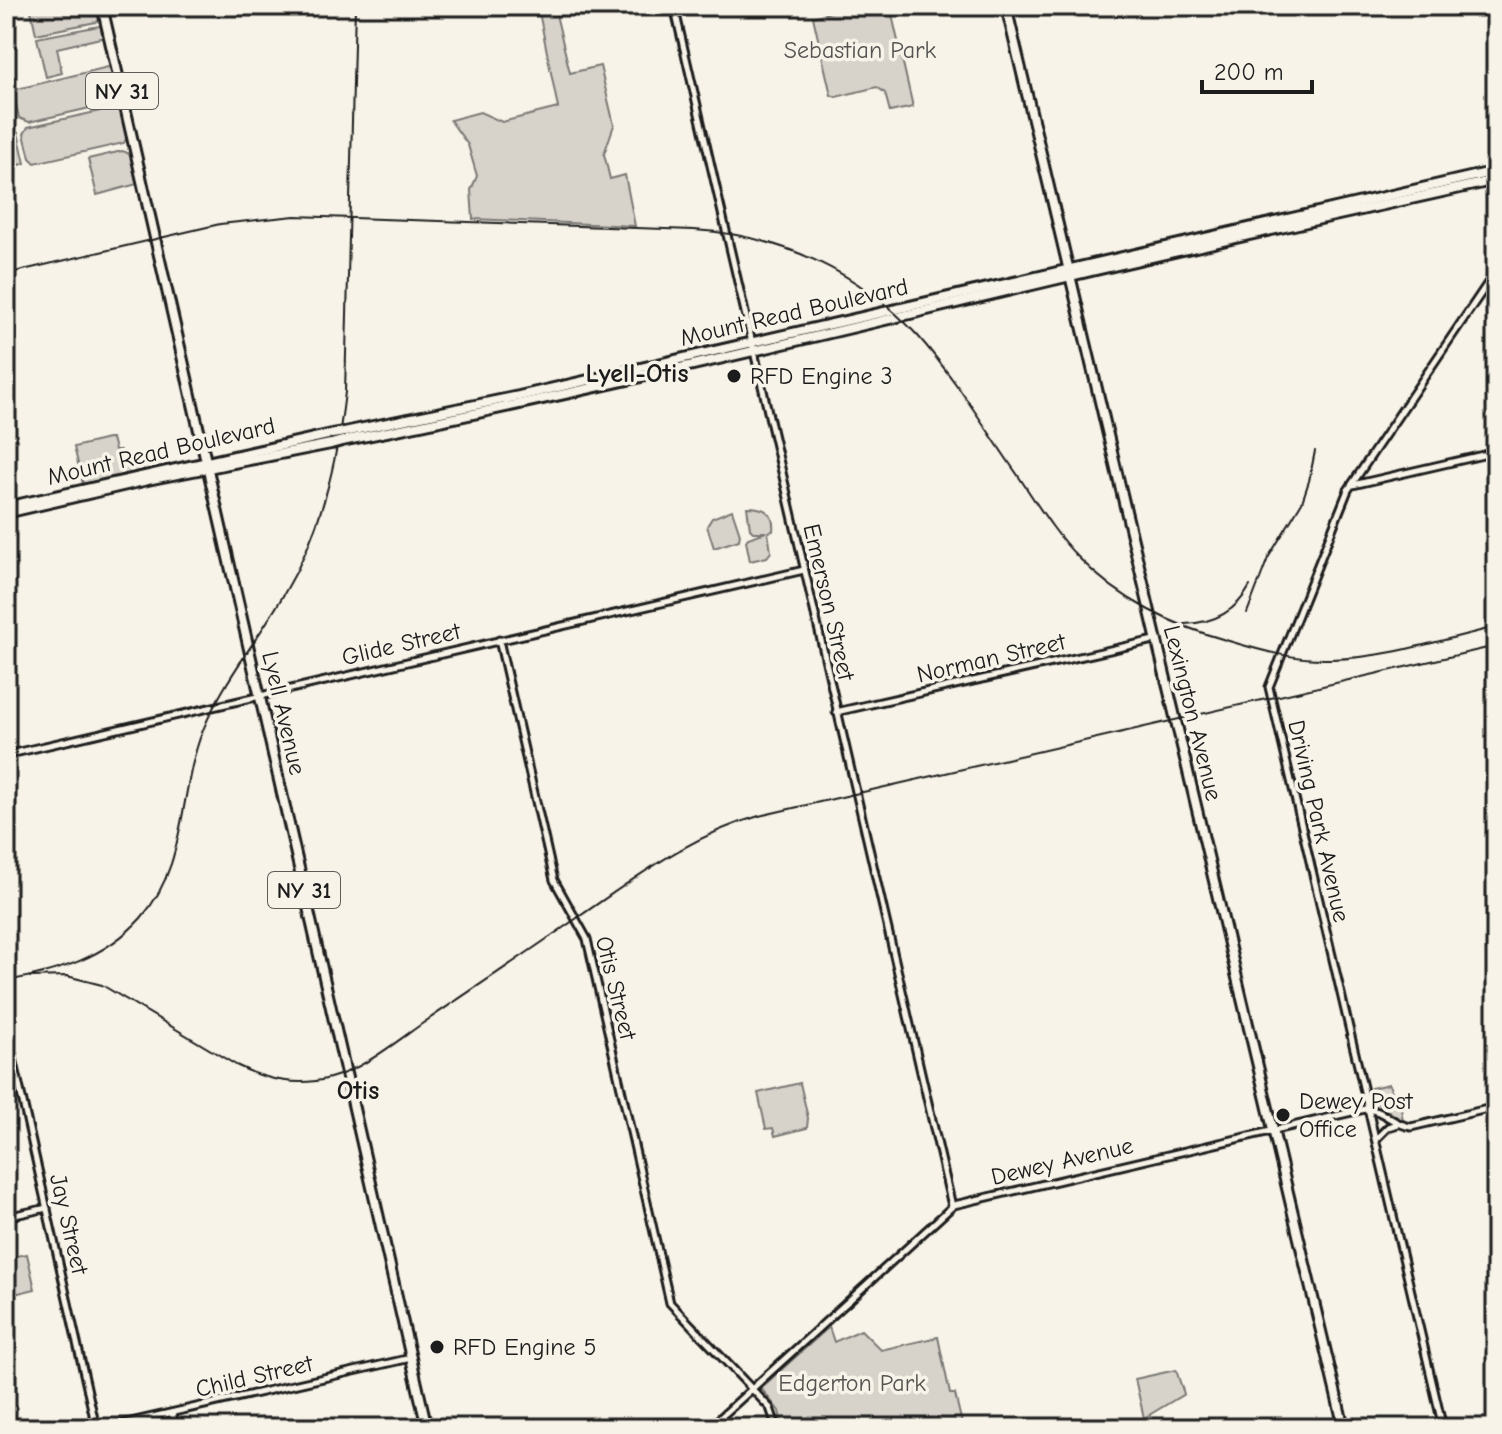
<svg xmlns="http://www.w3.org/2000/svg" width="1502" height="1434" font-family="'Comic Neue',sans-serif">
<rect width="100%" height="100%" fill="#f7f3e8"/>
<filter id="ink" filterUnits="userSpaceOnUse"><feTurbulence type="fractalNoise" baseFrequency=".0125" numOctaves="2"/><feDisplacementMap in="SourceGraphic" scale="16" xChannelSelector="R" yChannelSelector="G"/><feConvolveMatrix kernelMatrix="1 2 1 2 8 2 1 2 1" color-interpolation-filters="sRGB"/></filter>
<g filter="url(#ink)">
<!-- green -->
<g fill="#d7d3cb" stroke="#7a7874" stroke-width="2">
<polygon points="30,6 98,6 100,19 96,22 36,34"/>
<polygon points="554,6 570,73 600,66 614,125 604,154 610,179 625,175 635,226 473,219 471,190 477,176 468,145 450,120 480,112 502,122 558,108 538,7"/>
<polygon points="851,6 890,6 913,107 890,112 885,93 877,87 836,97 831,95 813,17"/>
<polygon points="99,26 103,28 105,37 57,48 62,73 46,77 37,38"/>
<polygon points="108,67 113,69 119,97 116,102 29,122 19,118 13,90"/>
<polygon points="118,107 122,110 128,135 124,143 35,163 30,158 24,134 28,127"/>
<polygon points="18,133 25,163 6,170 6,135"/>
<path d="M122,151C135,153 137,172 137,184L97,195L88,159Z"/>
<polygon points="112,438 115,450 120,450 124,465 139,461 144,470 83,484 74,447"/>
<path d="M747,507C764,507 775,512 773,531L768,532L771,552L767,557L750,561L746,541L748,538L766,532H753L750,529Z"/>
<polygon points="732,510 740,534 739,540 714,548 707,526 712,518"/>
<polygon points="800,1083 808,1118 807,1128 775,1136 773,1128 766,1129 758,1093"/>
<polygon points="1389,1084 1395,1103 1400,1102 1403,1121 1377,1103 1371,1088"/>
<polygon points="27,1254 35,1289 6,1296 6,1258"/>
<polygon points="829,1327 834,1342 861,1330 881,1350 938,1337 950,1394 955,1394 963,1428 783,1428 779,1411 761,1388"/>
<polygon points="1176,1370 1184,1394 1144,1418 1135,1379"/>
</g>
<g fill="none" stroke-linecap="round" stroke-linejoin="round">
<!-- minor casing -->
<g stroke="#1c1c1c" stroke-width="11">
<g id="minor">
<polyline points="674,6 952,1206"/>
<polyline points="1353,485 1496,452"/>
<polyline points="499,640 554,880 587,939 670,1303 770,1408 777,1428"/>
<polyline points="836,712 1154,640"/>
<polyline points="6,755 804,570"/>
<polyline points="6,1027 95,1423 99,1428"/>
<polyline points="1377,1138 1388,1127 1398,1124"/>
<polyline points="6,1217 47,1208"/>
<polyline points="172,1413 176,1428"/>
<polyline points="104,1428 411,1358"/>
<path d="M709,1428L954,1205L1365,1109C1383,1109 1393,1125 1411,1127L1496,1107"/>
<polyline points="1443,1428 1269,687 1348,490 1496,271"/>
</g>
</g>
<!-- major casing -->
<g stroke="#1c1c1c" stroke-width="14">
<g id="major">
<polyline points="102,6 427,1428"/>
<polyline points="1006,6 1344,1428"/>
<polyline points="344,432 519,396 1496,171"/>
<path d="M342,441C585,393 825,334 1066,277C1209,243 1353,212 1496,180"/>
<polyline points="6,507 332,434"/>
<polyline points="6,513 152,479 331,444"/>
</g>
</g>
<!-- minor -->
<use href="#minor" stroke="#f7f3e8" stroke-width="5"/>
<!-- major -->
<use href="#major" stroke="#f7f3e8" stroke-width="8"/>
<!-- rail -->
<g stroke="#1c1c1c" stroke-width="2">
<path d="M6,274L220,224L295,216L694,230C780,235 860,272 918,336C955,378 985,428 1017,474C1036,502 1054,533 1078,557C1121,601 1171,625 1229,641C1262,651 1294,660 1330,659C1386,658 1442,640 1496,627"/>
<polyline points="1247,613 1268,558 1302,502 1309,481 1315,451"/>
<path d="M1185,624C1213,623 1236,612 1250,586"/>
<path d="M30,977L67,976L102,985L236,1065C265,1080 299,1087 330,1078C366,1068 399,1039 429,1019C479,985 530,951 580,916C637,877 691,835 759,816L1496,646"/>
<path d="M6,981C57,972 105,958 141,918C188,865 178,792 203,730C223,681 258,640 284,594C321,532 337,463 345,392L355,6"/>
</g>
<!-- major-bridge casing -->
<g stroke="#1c1c1c" stroke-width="14" stroke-linecap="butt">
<g id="major-bridge">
<polyline points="332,434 344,432"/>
<polyline points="331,444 342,441"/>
</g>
</g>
<!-- major-bridge -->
<use href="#major-bridge" stroke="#f7f3e8" stroke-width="8"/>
</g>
</g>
<!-- markers -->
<g fill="#1c1c1c" stroke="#f7f3e8" stroke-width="3">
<circle cx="734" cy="376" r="8"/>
<circle cx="1283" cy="1115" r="8"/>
<circle cx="437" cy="1347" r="8"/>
</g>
<g text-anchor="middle" stroke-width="7" stroke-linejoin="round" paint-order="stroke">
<!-- shield labels -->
<g fill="#f7f3e8" stroke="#5e5c59" stroke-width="2">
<rect x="86" y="73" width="72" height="36" rx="6"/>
<rect x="268" y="872" width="72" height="36" rx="6"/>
</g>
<g font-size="22" font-weight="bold" fill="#1c1c1c">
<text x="122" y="99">NY 31</text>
<text x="304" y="898">NY 31</text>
</g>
<!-- park labels -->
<g font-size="24" fill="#545351" stroke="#f7f3e8">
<text x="860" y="58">Sebastian Park</text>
<text x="852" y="1391">Edgerton Park</text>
</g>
<!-- street labels -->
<g font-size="24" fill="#1c1c1c" stroke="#f7f3e8">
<text transform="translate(794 312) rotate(-13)" y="8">Mount Read Boulevard</text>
<text transform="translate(161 451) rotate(-13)" y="8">Mount Read Boulevard</text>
<text transform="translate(829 602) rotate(77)" y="8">Emerson Street</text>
<text transform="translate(401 644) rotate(-13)" y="8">Glide Street</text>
<text transform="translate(991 658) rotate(-13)" y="8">Norman Street</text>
<text transform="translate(284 713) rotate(77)" y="8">Lyell Avenue</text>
<text transform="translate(1193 713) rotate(76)" y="8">Lexington Avenue</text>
<text transform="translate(1319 821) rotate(77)" y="8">Driving Park Avenue</text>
<text transform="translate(616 988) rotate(76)" y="8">Otis Street</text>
<text transform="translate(1062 1161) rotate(-13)" y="8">Dewey Avenue</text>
<text transform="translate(69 1224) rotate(77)" y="8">Jay Street</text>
<text transform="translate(254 1376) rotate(-13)" y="8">Child Street</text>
</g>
<!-- poi labels -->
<g font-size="24" fill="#1c1c1c" stroke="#f7f3e8" text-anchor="start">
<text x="750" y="384">RFD Engine 3</text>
<text x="1299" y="1109">Dewey Post<tspan x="1299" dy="28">Office</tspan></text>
<text x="453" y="1355">RFD Engine 5</text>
</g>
<!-- neighbourhood labels -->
<g font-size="26" font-weight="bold" fill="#1c1c1c" stroke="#f7f3e8">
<text x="637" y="382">Lyell-Otis</text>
<text x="358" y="1099">Otis</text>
</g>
</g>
<!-- margin -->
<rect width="1502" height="1434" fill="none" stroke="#f7f3e8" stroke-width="32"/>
<rect x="16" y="16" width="1470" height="1402" fill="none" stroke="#1c1c1c" stroke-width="3" filter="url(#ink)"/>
<!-- scale -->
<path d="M1202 80v12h110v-12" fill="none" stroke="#1c1c1c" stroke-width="4"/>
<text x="1214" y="80" font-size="24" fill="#1c1c1c" stroke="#f7f3e8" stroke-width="6" paint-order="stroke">200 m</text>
</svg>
